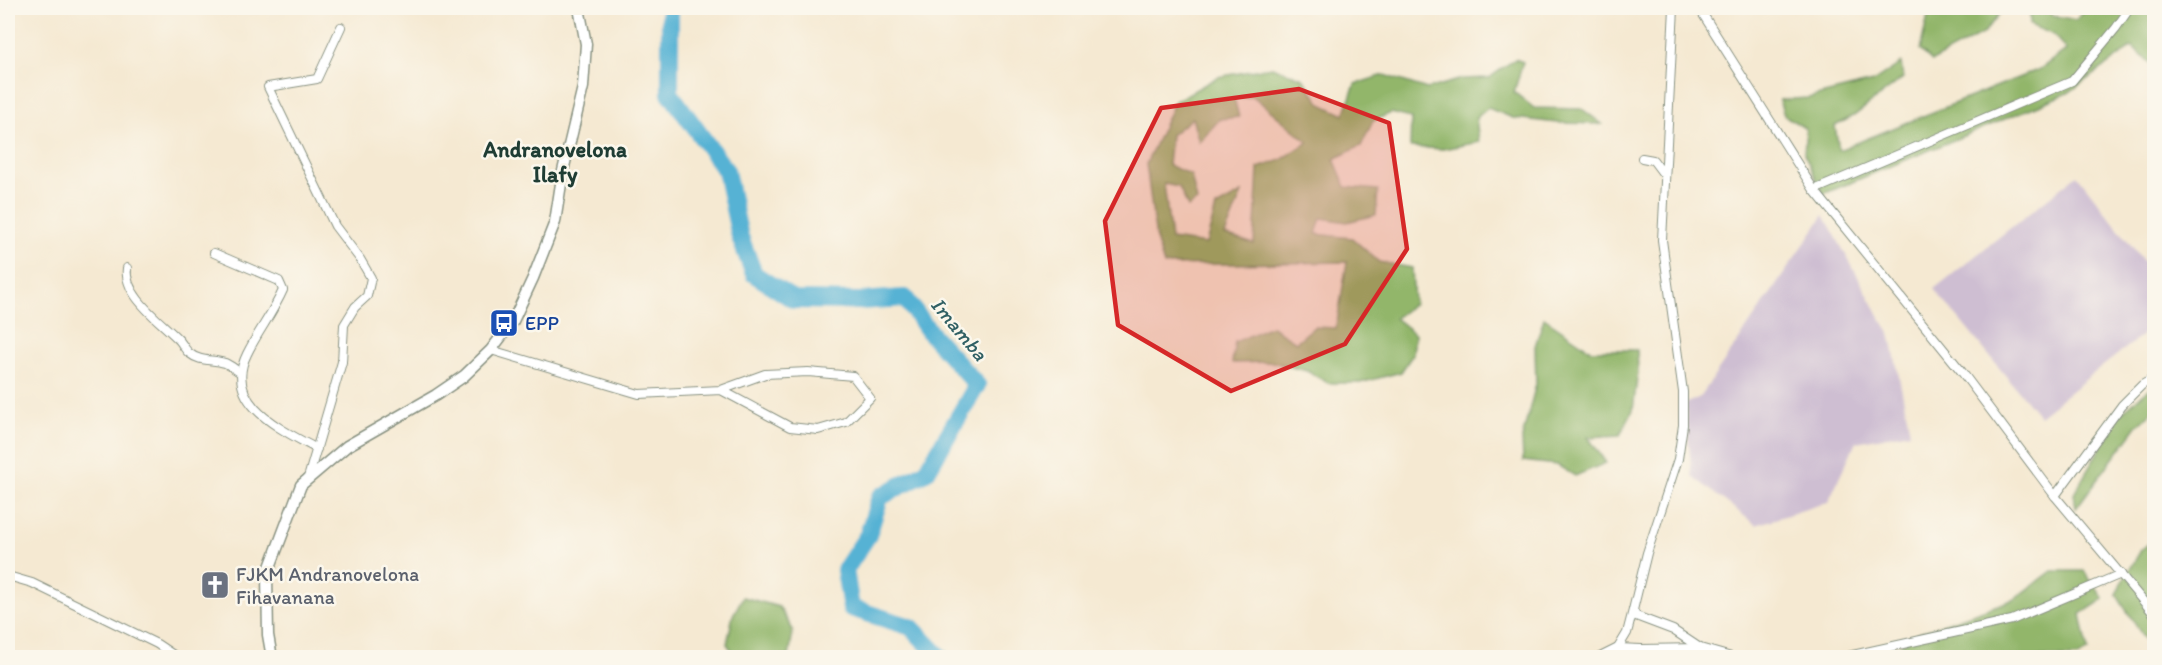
<svg xmlns="http://www.w3.org/2000/svg" width="2162" height="665" font-family="Itim,sans-serif">
<rect width="100%" height="100%" fill="#fbf7ec"/>
<filter id="ink" filterUnits="userSpaceOnUse"><feTurbulence type="fractalNoise" baseFrequency=".0167" numOctaves="2"/><feDisplacementMap in="SourceGraphic" scale="12" xChannelSelector="R" yChannelSelector="G"/><feConvolveMatrix kernelMatrix="1 2 1 2 8 2 1 2 1" color-interpolation-filters="sRGB"/></filter>
<filter id="wash" filterUnits="userSpaceOnUse"><feTurbulence type="fractalNoise" baseFrequency=".008" numOctaves="4" result="noise"/><feDisplacementMap in="SourceGraphic" scale="24" xChannelSelector="R" yChannelSelector="G"/><feGaussianBlur stdDeviation="1.35" result="paint"/><feColorMatrix in="noise" values="0 0 0 0 0 0 0 0 0 0 0 0 0 0 0 0 0 1.4 0 .05"/><feComposite in="paint" operator="in"/></filter>
<g filter="url(#wash)">
<rect width="100%" height="100%" fill="#f5e9d2"/>
<!-- industrial -->
<g fill="#cebed2">
<polygon points="2077,175 2154,275 2154,326 2039,416 1934,289"/>
<polygon points="1824,215 1891,337 1910,432 1856,442 1828,502 1756,525 1692,476 1685,404 1700,397"/>
</g>
<!-- forest -->
<g fill="#92b66a" stroke="#587a4f" stroke-width="1.5" fill-rule="evenodd">
<polygon points="1940,8 2004,8 1984,33 1932,61 1920,50 1928,16"/>
<polygon points="2030,8 2052,8 2051,15 2076,20 2086,8 2154,8 2154,66 2132,47 2068,93 1823,194 1804,153 1806,129 1784,115 1779,100 1808,98 1873,82 1901,63 1903,78 1855,115 1835,126 1839,150 2040,69 2066,50 2054,35 2030,25"/>
<path d="M1515,59L1523,62L1514,92L1534,108L1582,109L1602,124L1558,123L1513,118L1488,108L1476,118L1479,142L1443,149L1410,147L1411,118L1391,113L1373,121L1361,146L1334,159L1346,187L1378,190L1376,215L1347,222L1321,218L1316,234L1352,238L1379,262L1412,268L1414,304L1395,318L1415,334L1413,354L1401,372L1360,383H1328L1307,371L1272,362L1232,363L1235,342L1271,326L1296,342L1314,327L1336,328L1347,262L1164,265L1156,239L1146,164L1175,101L1218,77L1272,67L1303,78L1321,104L1344,115L1355,84L1384,75L1427,89L1462,79L1489,78ZM1254,97L1308,142L1281,160L1258,168L1254,244L1225,235L1242,193L1216,207L1206,244L1171,239L1164,184L1179,187L1188,207L1197,201L1191,175L1168,165L1171,135L1192,118L1199,142L1220,119L1239,117L1234,98Z"/>
<polygon points="1544,318 1591,350 1637,350 1638,371 1633,410 1620,435 1588,437 1606,463 1575,476 1557,465 1523,461 1522,438 1536,384 1535,346"/>
<polygon points="2154,386 2154,410 2137,426 2076,508 2074,494 2119,415 2144,393"/>
<polygon points="2154,539 2154,654 2116,594 2141,550"/>
<polygon points="2052,571 2084,571 2104,599 2081,614 2088,651 2077,657 1880,658 1920,632 2015,599"/>
<polygon points="743,597 779,607 793,630 789,657 737,657 727,644 733,615"/>
</g>
<g fill="none" stroke-linecap="round" stroke-linejoin="round">
<!-- river -->
<polyline stroke="#56b2d4" stroke-width="18" points="670,8 670,93 726,171 740,237 754,274 794,300 859,301 905,298 931,334 977,385 927,471 880,497 868,535 845,570 851,608 911,627 941,658"/>
</g>
</g>
<g filter="url(#ink)">
<g fill="none" stroke-linecap="round" stroke-linejoin="round">
<!-- minor casing -->
<g stroke="#8a9383" stroke-width="10">
<g id="minor">
<polyline points="1674,8 1662,240 1683,392 1683,425 1678,459 1647,553 1633,610 1636,616 1673,630 1700,648"/>
<polyline points="1699,8 1814,190 1962,372 2055,496 2154,614"/>
<polyline points="1642,158 1653,160 1665,176"/>
<polyline points="1814,190 2072,81 2116,28 2130,8"/>
<path d="M214,253L279,281L283,290C273,313 258,331 247,354C222,404 283,430 317,449"/>
<path d="M127,268C123,295 160,321 177,338C182,342 184,349 189,353C200,362 212,359 225,363C230,365 236,370 241,373"/>
<polyline points="491,350 639,394 721,390 790,427 818,430 846,422 870,398 853,376 808,372 765,374 721,390"/>
<polyline points="308,478 342,362 344,325 355,307 367,296 371,278 360,259 335,226 268,87 317,79 341,27"/>
<polyline points="2055,496 2122,405 2142,385 2154,378"/>
<polyline points="8,576 32,583 157,644 178,658"/>
<polyline points="1618,648 1627,633 1633,610"/>
<polyline points="1598,658 1618,648 1641,649 1700,648 1735,658"/>
<polyline points="1839,658 2012,620 2121,574"/>
</g>
</g>
<!-- tertiary casing -->
<g stroke="#8a9383" stroke-width="13">
<polyline id="tertiary" points="272,658 268,635 267,575 301,485 347,446 436,395 464,376 491,350 513,321 533,278 555,222 563,171 583,87 586,44 579,8"/>
</g>
<!-- minor -->
<use href="#minor" stroke="#fff" stroke-width="8"/>
<!-- tertiary -->
<use href="#tertiary" stroke="#fff" stroke-width="10"/>
</g>
</g>
<!-- marked area -->
<path fill="#d62828" fill-opacity="0.2" stroke="#d62828" stroke-width="4.5" stroke-linejoin="round" d="M1299,89L1389,123L1407,249L1345,344L1231,391L1118,325L1105,221L1161,108Z"/>
<!-- icons -->
<defs>
<g id="bus-square" transform="scale(1.5)"><rect x="-9" y="-9" width="18" height="18" rx="4" fill="#1a4fb4" stroke="#fbf7ec"/><path d="M-5-6H5V4H4V6H2V4H-2V6H-4V4H-5ZM-3.5-4V0h7V-4ZM-3.5 1.2v1.5H-2V1.2ZM2 1.2v1.5H3.5V1.2Z" fill="#fff"/></g>
<g id="church-square" transform="scale(1.5)"><rect x="-9" y="-9" width="18" height="18" rx="4" fill="#6b7280" stroke="#fbf7ec"/><path d="M-1.2-6h2.4v3.5h3.3v2.4h-3.3V6h-2.4V-.1h-3.3v-2.4h3.3Z" fill="#fff"/></g>
</defs>
<g fill-rule="evenodd">
<use href="#bus-square" x="504" y="323"/>
<use href="#church-square" x="215" y="585"/>
</g>
<g text-anchor="middle" stroke-width="5" stroke-linejoin="round" paint-order="stroke">
<!-- transit labels -->
<g font-size="20" fill="#164399" stroke="#fbf7ec" text-anchor="start">
<text x="525" y="330">EPP</text>
</g>
<!-- worship labels -->
<g font-size="20" fill="#5b616d" stroke="#fbf7ec" text-anchor="start">
<text x="236" y="581">FJKM Andranovelona<tspan x="236" dy="23">Fihavanana</tspan></text>
</g>
<!-- water labels -->
<g font-size="21" font-style="italic" fill="#306064" stroke="#fbf7ec">
<text transform="translate(959 329) rotate(50)" y="7">Imamba</text>
</g>
<!-- quarter labels -->
<g font-size="22" font-weight="bold" fill="#1f3d34" stroke="#fbf7ec">
<text x="555" y="157">Andranovelona<tspan x="555" dy="25">Ilafy</tspan></text>
</g>
</g>
<!-- margin -->
<rect width="2162" height="665" fill="none" stroke="#fbf7ec" stroke-width="30"/>
</svg>
